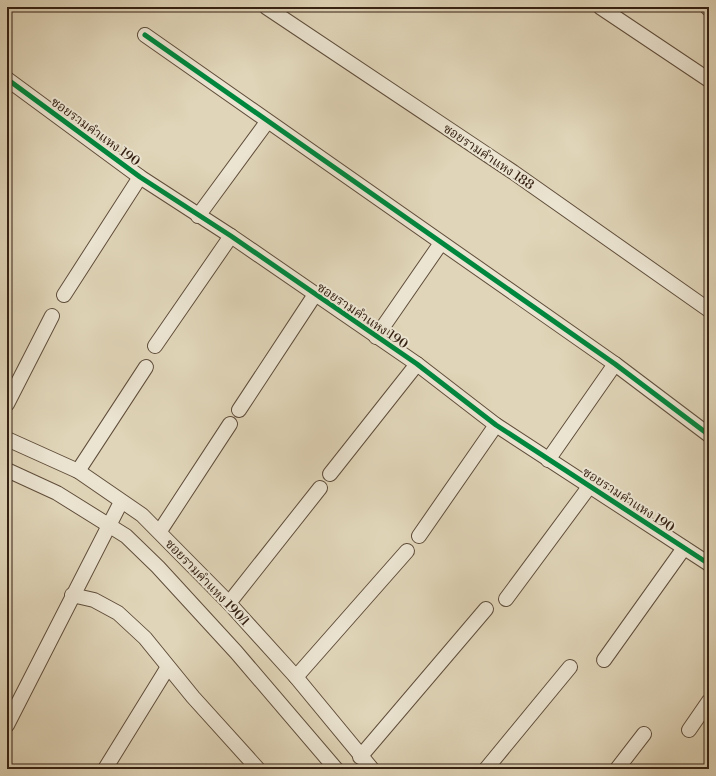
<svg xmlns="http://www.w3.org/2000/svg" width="716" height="776" font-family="'Libre Bodoni','Noto Serif Thai',serif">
<rect width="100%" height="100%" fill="#e0d5b8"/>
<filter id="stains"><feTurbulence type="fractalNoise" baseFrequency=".005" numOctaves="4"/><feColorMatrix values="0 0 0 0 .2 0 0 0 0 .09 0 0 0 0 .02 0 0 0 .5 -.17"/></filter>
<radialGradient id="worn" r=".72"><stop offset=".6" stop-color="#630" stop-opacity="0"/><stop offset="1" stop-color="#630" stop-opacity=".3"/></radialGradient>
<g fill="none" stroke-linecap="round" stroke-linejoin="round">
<!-- street casing -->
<g stroke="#604e3c" stroke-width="16">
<g id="street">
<polyline points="266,7 513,172 709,310"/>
<polyline points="600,7 709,80"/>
<polyline points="707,7 709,9"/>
<polyline points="145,35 615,364 709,435"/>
<polyline points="7,79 140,177 231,236 417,364 496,425 709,564"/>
<polyline points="198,216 267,122"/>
<polyline points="64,295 140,177"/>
<polyline points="376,337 441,243"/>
<polyline points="155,346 231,236"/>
<polyline points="7,404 52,316"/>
<polyline points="239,410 314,296"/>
<polyline points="7,439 78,471 142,515 229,603 296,677 372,769"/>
<polyline points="548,460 615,364"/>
<polyline points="7,470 57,493 126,536 158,567 236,652 336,769"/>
<polyline points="78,471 146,367"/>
<polyline points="330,474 417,364"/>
<polyline points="160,531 230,424"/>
<polyline points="419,536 496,425"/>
<polyline points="72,595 94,600 118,613 145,638 193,697 258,769"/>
<polyline points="506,599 589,487"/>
<polyline points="229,603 320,488"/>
<polyline points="604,660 684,548"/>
<polyline points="296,677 407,551"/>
<polyline points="7,725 121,502"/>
<polyline points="689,730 709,701"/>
<polyline points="360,757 486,609"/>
<polyline points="105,769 168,667"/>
<polyline points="486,769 570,667"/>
<polyline points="617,769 644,734"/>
</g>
</g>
<!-- street -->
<use href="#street" stroke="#ebe4d1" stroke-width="14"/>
<!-- cycleway casing -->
<g stroke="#ebe4d1" stroke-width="8">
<g id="cycleway">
<polyline points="145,35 615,364 709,435"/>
<polyline points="7,79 140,177 231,236 417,364 496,425 709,564"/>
</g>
</g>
<!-- cycleway -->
<use href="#cycleway" stroke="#00873e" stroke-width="5"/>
</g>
<g text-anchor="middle" stroke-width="4" stroke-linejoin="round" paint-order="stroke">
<!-- street labels -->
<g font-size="13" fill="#352112" stroke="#ebe4d1">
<text transform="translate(96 131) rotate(36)" y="5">ซอยรามคำแหง 190</text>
<text transform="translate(489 156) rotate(34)" y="5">ซอยรามคำแหง 188</text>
<text transform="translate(363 315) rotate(34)" y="5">ซอยรามคำแหง 190</text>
<text transform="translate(629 499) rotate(33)" y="5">ซอยรามคำแหง 190</text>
<text transform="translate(208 582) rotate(46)" y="5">ซอยรามคำแหง 190/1</text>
</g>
</g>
<!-- margin -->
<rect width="716" height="776" fill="none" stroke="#e0d5b8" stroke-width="24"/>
<rect x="8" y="8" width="700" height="760" fill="none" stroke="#352112" stroke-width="2"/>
<rect x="12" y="12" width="692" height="752" fill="none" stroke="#352112"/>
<rect width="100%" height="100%" filter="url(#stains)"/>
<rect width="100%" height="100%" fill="url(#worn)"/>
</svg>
